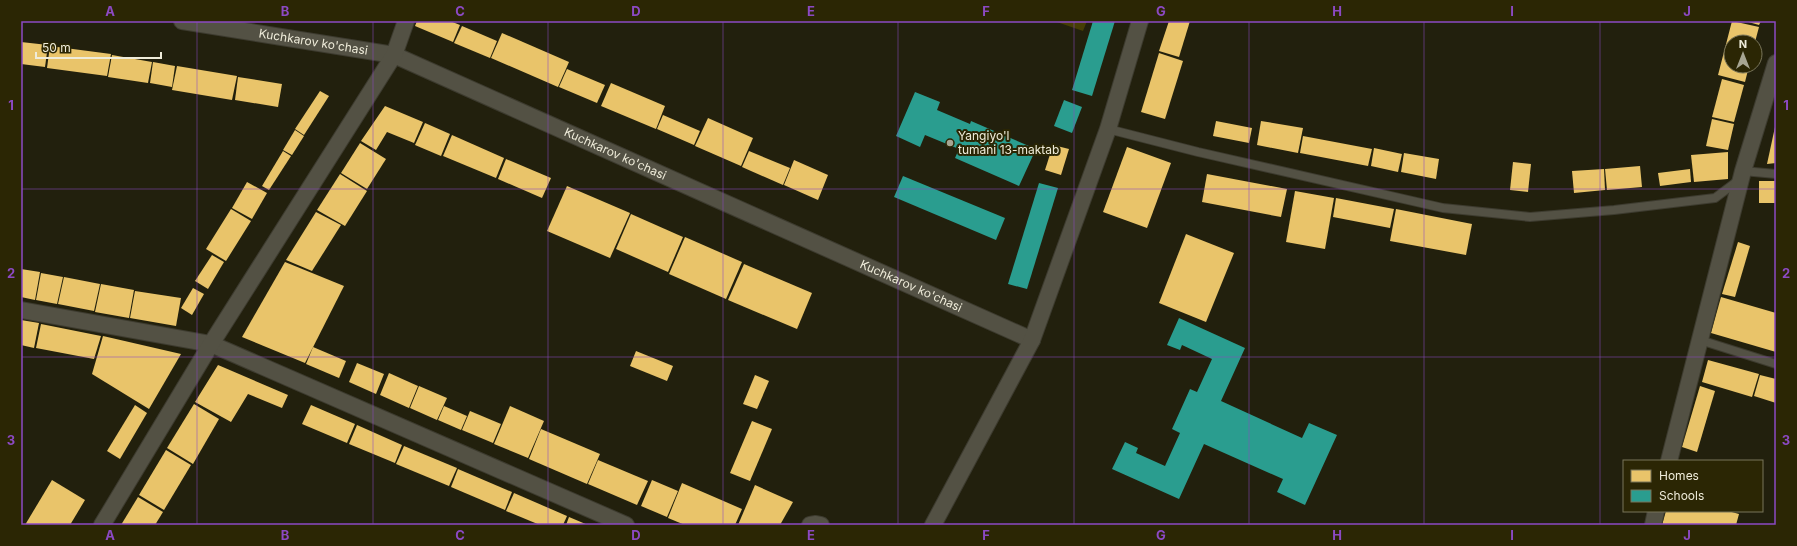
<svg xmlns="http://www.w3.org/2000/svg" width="1797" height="546" font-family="Inter,sans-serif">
<rect width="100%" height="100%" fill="#22200d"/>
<!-- green -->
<polygon fill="#463e04" points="1054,21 1087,21 1083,31"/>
<!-- homes -->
<g fill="#e9c46a">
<polygon points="417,21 450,21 460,25 453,42 415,26"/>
<polygon points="1169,21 1190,21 1179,57 1159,51"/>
<polygon points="1732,21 1759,27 1755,42 1731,42 1731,66 1749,66 1745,82 1718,75"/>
<polygon points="1745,21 1761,21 1759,25"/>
<polygon points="462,26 497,41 490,58 454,43"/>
<polygon points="502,33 569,62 558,87 491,58"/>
<polygon points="21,42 48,45 45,67 21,64"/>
<polygon points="50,46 111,54 107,76 47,68"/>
<polygon points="1159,53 1183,61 1165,119 1141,112"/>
<polygon points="112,55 152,62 148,83 108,77"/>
<polygon points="153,62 175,66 172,87 150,83"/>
<polygon points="177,66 237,76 232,100 172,90"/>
<polygon points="567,69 605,85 597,103 559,87"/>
<polygon points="238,77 282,84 278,107 235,100"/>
<polygon points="1722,79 1744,85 1734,122 1712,117"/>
<polygon points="611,83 665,106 656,129 601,106"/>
<polygon points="320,91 329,96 304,135 295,129"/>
<polygon points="385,106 423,122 414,143 387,132 376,150 361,141"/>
<polygon points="663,115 700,131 694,145 657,129"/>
<polygon points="708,118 753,138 741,166 695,146"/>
<polygon points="1712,119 1734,124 1728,150 1706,146"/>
<polygon points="1216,121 1252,128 1249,143 1213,136"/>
<polygon points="1261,121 1303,128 1298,153 1257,145"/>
<polygon points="425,123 450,134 441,156 415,145"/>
<polygon points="1775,127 1776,163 1767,164"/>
<polygon points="295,130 304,136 292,155 283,150"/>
<polygon points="452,135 504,158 496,178 443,156"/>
<polygon points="1303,136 1372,149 1368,166 1300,153"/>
<polygon points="360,143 386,159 367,189 341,173"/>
<polygon points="1053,145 1069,149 1061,175 1045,170"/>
<polygon points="1127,147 1171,163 1147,228 1103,212"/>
<polygon points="1374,148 1402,154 1398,172 1371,166"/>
<polygon points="283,151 291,156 269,190 262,186"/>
<polygon points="749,151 790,168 783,185 742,167"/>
<polygon points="1728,152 1728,179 1694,182 1691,155"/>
<polygon points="1404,153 1439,159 1436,179 1401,172"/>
<polygon points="506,159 551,178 542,198 498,179"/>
<polygon points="794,160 828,175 818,200 784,185"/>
<polygon points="1513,162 1531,164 1528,192 1510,190"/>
<polygon points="1640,166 1642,187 1607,190 1605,169"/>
<polygon points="1604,169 1605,190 1574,193 1572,171"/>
<polygon points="1690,169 1691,182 1660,186 1658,173"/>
<polygon points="340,174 367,191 345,226 317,210"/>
<polygon points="1207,174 1287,189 1281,217 1202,202"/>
<rect x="1759" y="181" width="17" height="22"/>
<polygon points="247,182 267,193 252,219 232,208"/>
<polygon points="567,186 630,213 610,258 547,231"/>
<polygon points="1295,191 1334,198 1325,249 1286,242"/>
<polygon points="1336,198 1394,209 1390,228 1333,217"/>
<polygon points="231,209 251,221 226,261 206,249"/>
<polygon points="1396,209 1472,224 1466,255 1390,241"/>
<polygon points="316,212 341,225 312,271 286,260"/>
<polygon points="631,214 683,237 668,272 616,249"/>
<polygon points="1186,234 1234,253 1206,322 1159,303"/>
<polygon points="685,237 742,262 726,299 669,274"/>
<polygon points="1738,242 1750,246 1735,297 1722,294"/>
<polygon points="212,255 224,262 208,289 195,281"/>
<polygon points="285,262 344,286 305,363 242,337"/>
<polygon points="744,264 812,293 797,329 728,300"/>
<polygon points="21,269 40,272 35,300 21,297"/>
<polygon points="41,273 63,277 57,304 36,300"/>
<polygon points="64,277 100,284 94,311 58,304"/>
<polygon points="101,284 134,290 129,318 95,312"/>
<polygon points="193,288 204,294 192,315 181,308"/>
<polygon points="135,291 181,298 176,326 130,318"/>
<polygon points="1721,297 1776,313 1776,352 1711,333"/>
<polygon points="21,320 39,323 34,348 21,345"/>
<polygon points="41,324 101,336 94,359 36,348"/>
<polygon points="103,336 181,354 149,409 92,374"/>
<polygon points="313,347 346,361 339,378 306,364"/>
<polygon points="636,351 673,366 667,381 630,366"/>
<polygon points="1708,360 1759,374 1752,397 1702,382"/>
<polygon points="357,363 384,374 376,394 349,382"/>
<polygon points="218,365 288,395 282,408 248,394 231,422 195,402"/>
<polygon points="389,373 418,386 409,408 380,395"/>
<polygon points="755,375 769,381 757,409 743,404"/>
<polygon points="1760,375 1776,379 1776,403 1754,396"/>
<polygon points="419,386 447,398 437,420 410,408"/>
<polygon points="1700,386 1715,391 1697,452 1682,447"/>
<polygon points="194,404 219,419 193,464 167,448"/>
<polygon points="135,405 147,413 120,459 107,451"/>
<polygon points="311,405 355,424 347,443 302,424"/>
<polygon points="444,406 467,416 461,430 438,420"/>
<polygon points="510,406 544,421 528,458 494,444"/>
<polygon points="470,411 501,424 493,443 462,430"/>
<polygon points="752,421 772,429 750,481 730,473"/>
<polygon points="357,425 402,445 395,463 349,444"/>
<polygon points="541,429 600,454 587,484 529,459"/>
<polygon points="404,446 457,468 449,486 396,464"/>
<polygon points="166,450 191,465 164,510 139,495"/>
<polygon points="598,460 648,481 637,505 588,484"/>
<polygon points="458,469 512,492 505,510 451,487"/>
<polygon points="52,480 85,500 70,525 25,525"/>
<polygon points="652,480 678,491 667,517 641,506"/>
<polygon points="682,483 742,509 735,525 685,525 668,518"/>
<polygon points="755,485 793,502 780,525 738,525"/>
<polygon points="514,493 567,516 563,525 540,525 506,511"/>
<polygon points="138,497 163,512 155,525 121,525"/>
<polygon points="1666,511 1728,511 1739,514 1736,525 1662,525"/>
<polygon points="569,517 588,525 566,525"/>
</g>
<!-- schools -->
<g fill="#2a9d8f">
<polygon points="1093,21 1115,21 1092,96 1072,90"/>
<polygon points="915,92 940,102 937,110 970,124 971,121 1036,149 1019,186 955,158 959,149 925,135 920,147 896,136"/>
<polygon points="1064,100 1082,107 1072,133 1054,126"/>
<polygon points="903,176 1005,218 996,240 894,197"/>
<polygon points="1039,183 1058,188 1027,289 1008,284"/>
<polygon points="1179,318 1245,348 1221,401 1302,438 1309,423 1337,435 1305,505 1277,492 1283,479 1204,444 1179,499 1112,469 1125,442 1138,448 1136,453 1165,466 1180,433 1172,429 1190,389 1197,392 1212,359 1182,345 1180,350 1167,345"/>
</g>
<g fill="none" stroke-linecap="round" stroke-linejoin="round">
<!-- lane casing -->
<g stroke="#3d3b2f" stroke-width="10">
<g id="lane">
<polyline points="1108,129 1198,152 1443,208 1530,217 1614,210 1715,198 1739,180"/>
<polyline points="1743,171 1776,174"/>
<polyline points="1700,340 1776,364"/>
</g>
</g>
<!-- street casing -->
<g stroke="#3d3b2f" stroke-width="18">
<g id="street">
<path id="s1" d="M182,21L394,55L1032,340"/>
<polyline points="21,310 211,344 626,525"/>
<polyline points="1669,461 1743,171 1776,63"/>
<polyline points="102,525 211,344 394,55 406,21"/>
<polyline points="810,525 816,524 821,525"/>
<polyline points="933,525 1032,340 1108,129 1140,21"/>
<polyline points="1653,525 1656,511"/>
</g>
</g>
<!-- lane -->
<use href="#lane" stroke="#535144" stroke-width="8"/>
<!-- street -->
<use href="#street" stroke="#535144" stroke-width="16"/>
</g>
<!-- grid -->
<path fill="none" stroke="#8c49c3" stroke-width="1" stroke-opacity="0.55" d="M197,21V525M373,21V525M548,21V525M723,21V525M898,21V525M1074,21V525M1249,21V525M1424,21V525M1600,21V525M21,189H1776M21,357H1776"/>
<!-- markers -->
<circle fill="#a7a592" stroke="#2b2604" stroke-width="1.5" cx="950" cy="143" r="4"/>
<g text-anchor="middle" stroke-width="4" stroke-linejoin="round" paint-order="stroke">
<!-- street labels -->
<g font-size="12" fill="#efecda" stroke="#2b2604">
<text dy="4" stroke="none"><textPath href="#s1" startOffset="133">Kuchkarov ko'chasi</textPath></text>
<text dy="4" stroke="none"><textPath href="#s1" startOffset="457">Kuchkarov ko'chasi</textPath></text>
<text dy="4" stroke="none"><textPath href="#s1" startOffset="781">Kuchkarov ko'chasi</textPath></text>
</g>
<!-- poi labels -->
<g font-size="12" fill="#efecda" stroke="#2b2604" text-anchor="start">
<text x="958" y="140">Yangiyo'l<tspan x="958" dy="14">tumani 13-maktab</tspan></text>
</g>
</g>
<!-- border -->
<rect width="1797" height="546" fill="none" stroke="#2b2604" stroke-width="44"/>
<!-- legend -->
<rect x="1623" y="460" width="140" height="52" fill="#2b2604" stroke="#79755a"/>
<rect x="1631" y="470" width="20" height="12" fill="#e9c46a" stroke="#79755a"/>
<text x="1659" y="480" font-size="12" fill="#efecda">Homes</text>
<rect x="1631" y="490" width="20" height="12" fill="#2a9d8f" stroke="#79755a"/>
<text x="1659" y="500" font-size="12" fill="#efecda">Schools</text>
<!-- north arrow -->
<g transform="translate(1743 54)"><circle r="19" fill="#2b2604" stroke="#79755a"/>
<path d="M0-3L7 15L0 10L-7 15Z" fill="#a7a592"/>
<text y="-6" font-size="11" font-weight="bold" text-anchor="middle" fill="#efecda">N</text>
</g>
<!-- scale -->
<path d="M36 52v6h125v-6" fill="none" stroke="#efecda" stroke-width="2"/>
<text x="42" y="52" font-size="12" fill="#efecda" stroke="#2b2604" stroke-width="3" paint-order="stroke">50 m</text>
<rect x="22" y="22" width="1753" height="502" fill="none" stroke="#8c49c3" stroke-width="1.5"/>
<g font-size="13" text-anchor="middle" font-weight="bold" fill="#8c49c3">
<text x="110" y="16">A</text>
<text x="285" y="16">B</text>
<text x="460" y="16">C</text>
<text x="636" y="16">D</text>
<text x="811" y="16">E</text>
<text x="986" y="16">F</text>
<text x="1161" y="16">G</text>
<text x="1337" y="16">H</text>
<text x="1512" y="16">I</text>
<text x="1687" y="16">J</text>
<text x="11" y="110">1</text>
<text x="1786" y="110">1</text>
<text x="11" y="278">2</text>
<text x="1786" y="278">2</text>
<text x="11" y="445">3</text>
<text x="1786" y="445">3</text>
<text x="110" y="540">A</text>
<text x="285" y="540">B</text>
<text x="460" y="540">C</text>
<text x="636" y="540">D</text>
<text x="811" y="540">E</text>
<text x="986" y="540">F</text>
<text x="1161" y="540">G</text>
<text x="1337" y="540">H</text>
<text x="1512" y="540">I</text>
<text x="1687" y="540">J</text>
</g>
</svg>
